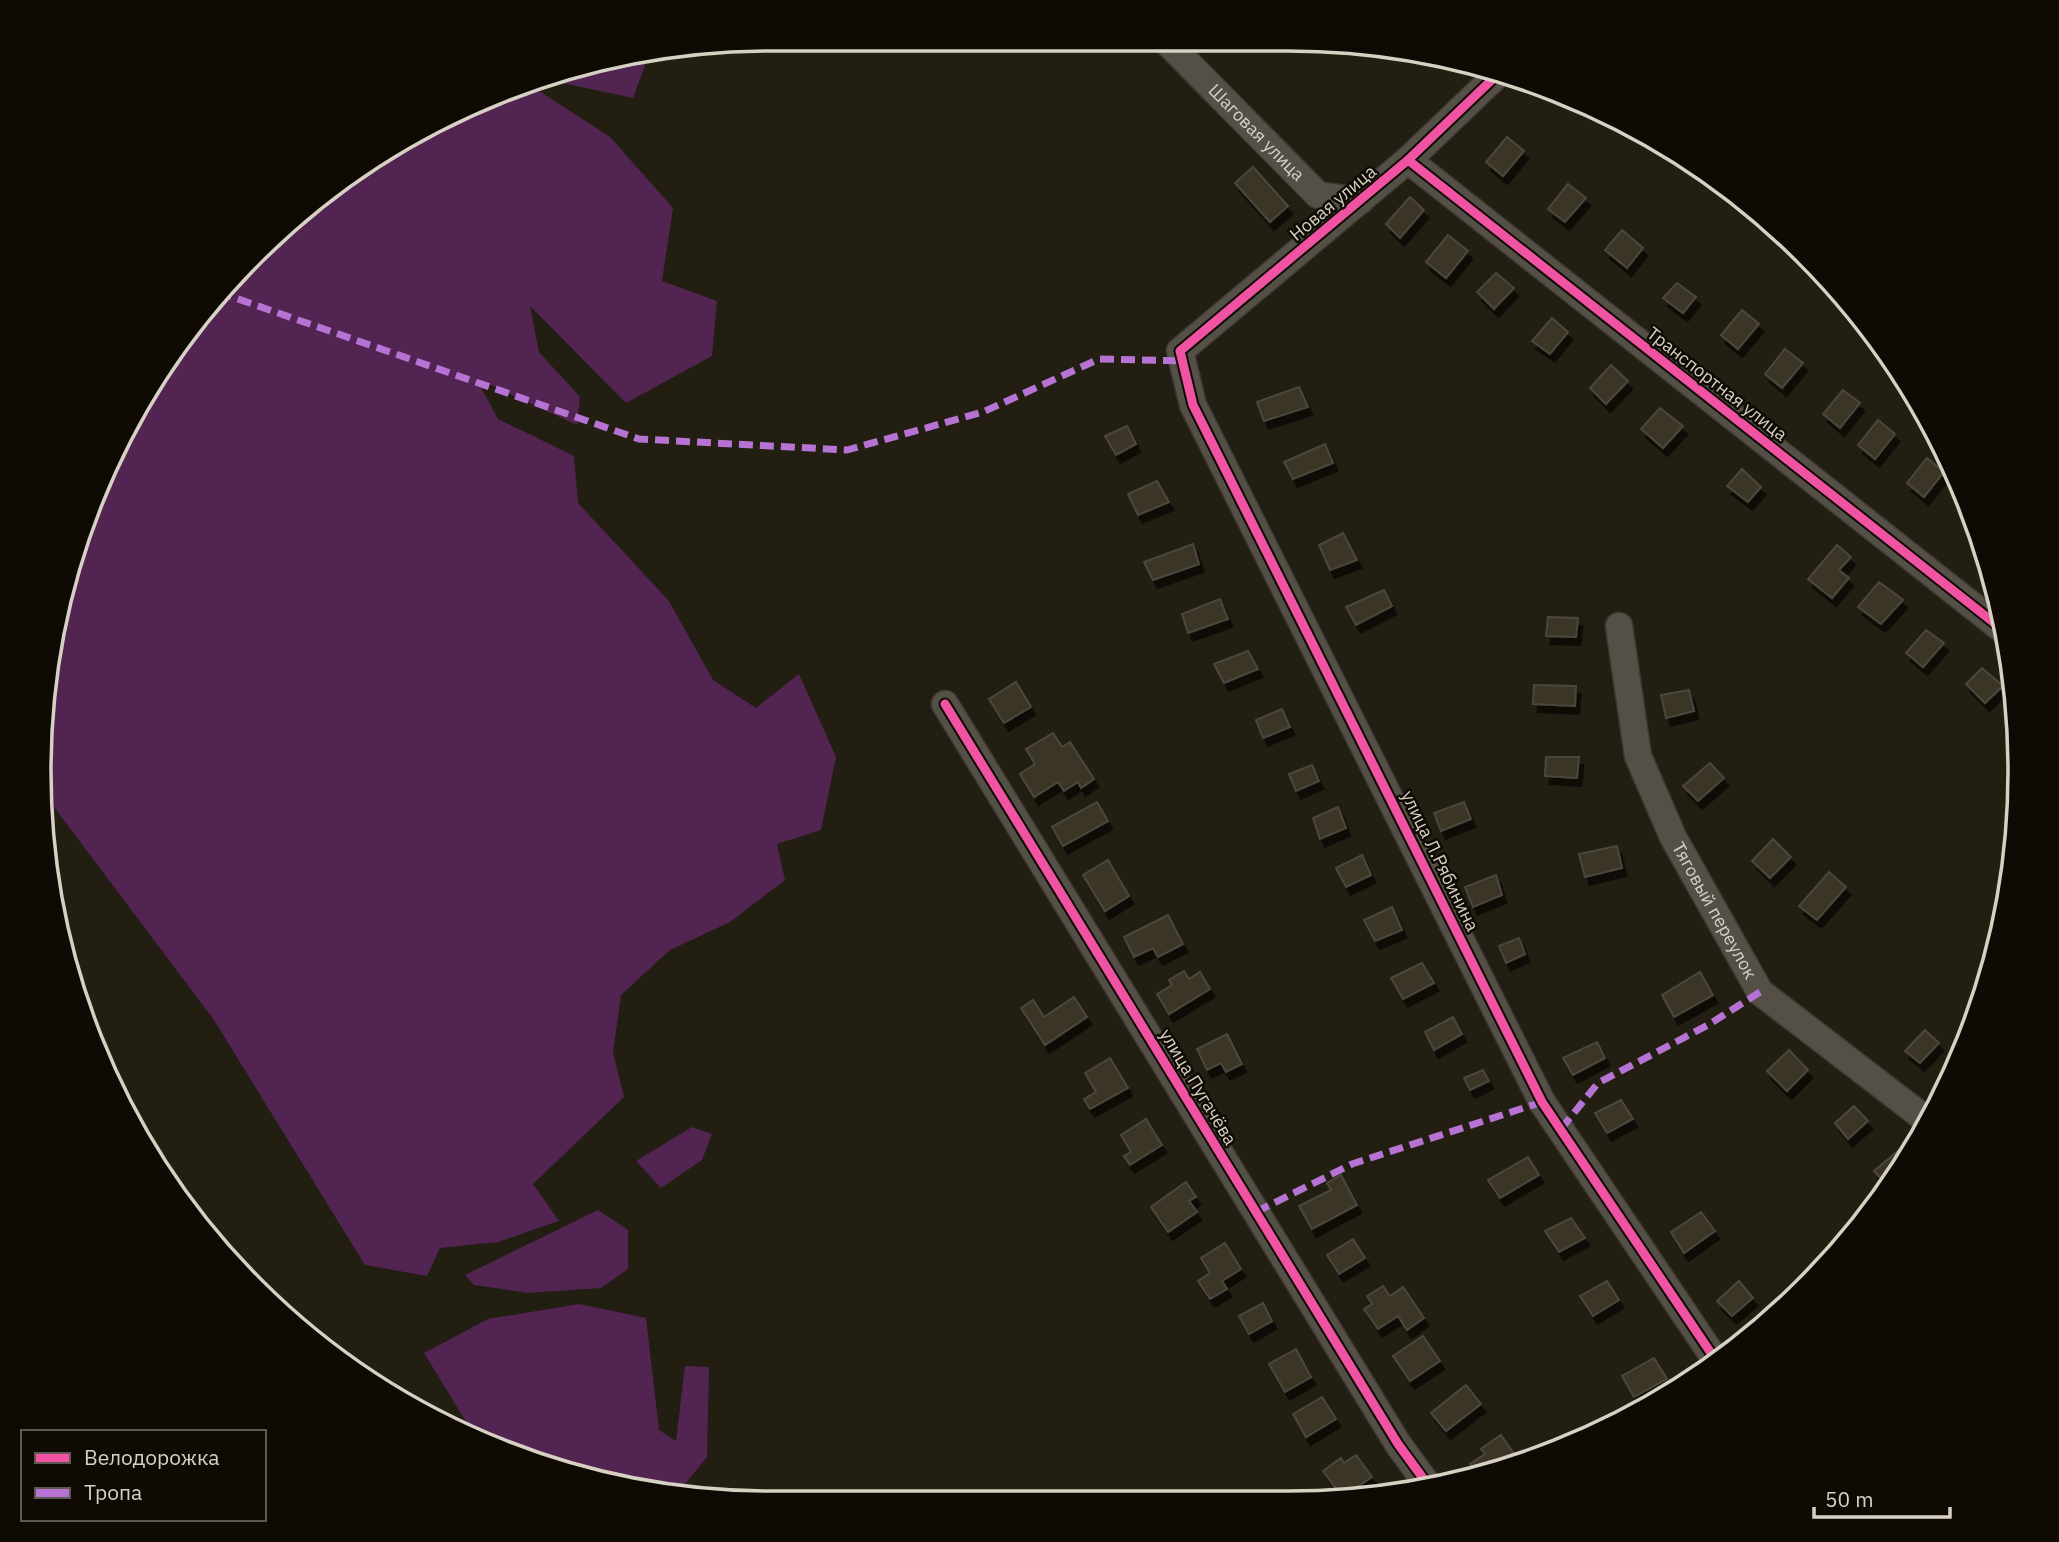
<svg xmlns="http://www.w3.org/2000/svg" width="2059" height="1542" font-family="'IBM Plex Sans',sans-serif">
<defs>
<filter id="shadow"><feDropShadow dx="4.5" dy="8" stdDeviation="0" flood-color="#0009"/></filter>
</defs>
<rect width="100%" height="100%" fill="#231e12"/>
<!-- green -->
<g fill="#522451">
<polygon points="649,55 633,98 544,79 581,64"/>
<polygon points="530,85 610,137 673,208 662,281 717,301 712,356 626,403 530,306 539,352 580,397 577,425 476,378 498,419 574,456 578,503 669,601 713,680 756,708 799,674 836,757 821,830 777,844 785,880 730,922 670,950 621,995 613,1052 624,1097 533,1184 559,1221 498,1242 440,1248 427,1276 365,1265 214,1020 42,791 53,628 114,447 221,288 288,220 404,137"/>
<polygon points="692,1127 712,1134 702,1160 661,1188 636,1161"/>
<polygon points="598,1210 628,1230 628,1269 601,1288 528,1293 474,1285 465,1275"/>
<polygon points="579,1304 646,1318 659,1430 676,1441 685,1366 709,1367 707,1457 681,1489 682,1497 570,1473 552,1456 476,1438 424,1353 488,1319"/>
</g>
<!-- building -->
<g fill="#3a3526" stroke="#4c473e" stroke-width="2" filter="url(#shadow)">
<polygon points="1507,137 1524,151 1503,176 1486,162"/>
<polygon points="1253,167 1288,206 1270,222 1235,183"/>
<polygon points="1568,184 1586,198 1565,222 1548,209"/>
<polygon points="1410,197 1424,210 1400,238 1386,224"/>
<polygon points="1622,230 1643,248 1627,268 1605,250"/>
<polygon points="1448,235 1468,251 1446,278 1426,262"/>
<polygon points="1496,273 1514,288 1494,309 1477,292"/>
<polygon points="1677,283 1696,297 1683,313 1663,298"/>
<polygon points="1742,310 1759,324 1738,349 1721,335"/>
<polygon points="1552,318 1568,332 1550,354 1532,341"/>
<polygon points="1785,349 1803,363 1782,388 1765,374"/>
<polygon points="1611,365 1628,381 1606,404 1590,388"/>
<polygon points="1299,387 1308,407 1264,421 1257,402"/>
<polygon points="1843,390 1860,403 1840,428 1823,414"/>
<polygon points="1660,408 1683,426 1663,448 1641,429"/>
<polygon points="1878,420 1895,434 1875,459 1858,445"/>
<polygon points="1127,426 1136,444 1116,455 1105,436"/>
<polygon points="1325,444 1333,463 1293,479 1284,462"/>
<polygon points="1927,458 1944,472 1924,497 1907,483"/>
<polygon points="1742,469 1761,487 1748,502 1727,486"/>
<polygon points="1157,481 1169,502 1138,515 1128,494"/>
<polygon points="1343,533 1357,560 1330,570 1319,545"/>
<polygon points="1193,544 1199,564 1153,580 1144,562"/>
<polygon points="1837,545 1851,557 1839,570 1849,578 1832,598 1808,579"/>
<polygon points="1879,582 1903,600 1881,624 1858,607"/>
<polygon points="1384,590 1392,606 1356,625 1346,607"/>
<polygon points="1220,599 1228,619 1188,633 1182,614"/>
<polygon points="1548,617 1578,618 1576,637 1546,636"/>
<polygon points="1926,630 1944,643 1923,667 1906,653"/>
<polygon points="1248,651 1258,669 1224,683 1214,664"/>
<polygon points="1982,668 2003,686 1985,703 1966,684"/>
<polygon points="1016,682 1031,707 1004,723 989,699"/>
<polygon points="1534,685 1576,686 1575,706 1533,704"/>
<polygon points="1689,690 1694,711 1666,718 1661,695"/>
<polygon points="1282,709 1290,727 1263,738 1256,720"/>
<polygon points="1053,733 1062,747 1070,742 1094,779 1081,788 1078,782 1064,791 1058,782 1034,797 1020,774 1035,764 1026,749"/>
<polygon points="1546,757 1579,757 1577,778 1545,776"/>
<polygon points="1710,763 1724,778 1698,801 1683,786"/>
<polygon points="1312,765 1319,781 1296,791 1289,774"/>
<polygon points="1097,802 1108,821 1063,846 1052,827"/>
<polygon points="1464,802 1471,819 1441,831 1434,813"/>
<polygon points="1338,807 1346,828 1320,839 1313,818"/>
<polygon points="1773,839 1791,857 1770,878 1752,861"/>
<polygon points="1617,846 1622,868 1585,877 1579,854"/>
<polygon points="1362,855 1371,875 1346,887 1336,868"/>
<polygon points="1108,860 1129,896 1105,911 1083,875"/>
<polygon points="1829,872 1846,887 1817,920 1799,906"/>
<polygon points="1496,875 1502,895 1473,907 1465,887"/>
<polygon points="1392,907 1402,930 1375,941 1364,920"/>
<polygon points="1168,915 1183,944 1158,957 1153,948 1134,957 1124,937"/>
<polygon points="1519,938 1525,954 1506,963 1499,946"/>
<polygon points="1422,963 1434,983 1403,999 1391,978"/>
<polygon points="1184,971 1189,979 1200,972 1210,989 1169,1014 1157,994 1172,985 1169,980"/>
<polygon points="1700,972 1713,995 1674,1017 1662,995"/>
<polygon points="1074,997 1087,1017 1045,1045 1021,1008 1033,1000 1044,1017"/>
<polygon points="1453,1017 1462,1034 1434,1050 1425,1032"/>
<polygon points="1925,1030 1939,1043 1920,1063 1905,1051"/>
<polygon points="1227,1034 1242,1064 1226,1072 1221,1063 1207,1070 1197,1049"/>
<polygon points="1597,1042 1605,1058 1573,1075 1563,1058"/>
<polygon points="1789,1050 1808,1070 1787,1091 1767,1071"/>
<polygon points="1110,1058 1128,1088 1090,1109 1084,1099 1096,1092 1085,1073"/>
<polygon points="1483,1070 1489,1081 1470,1090 1464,1078"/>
<polygon points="1621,1100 1633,1119 1607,1133 1595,1113"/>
<polygon points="1854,1106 1868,1121 1848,1139 1835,1123"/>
<polygon points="1146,1119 1162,1145 1130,1165 1124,1156 1131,1152 1121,1135"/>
<polygon points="1900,1149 1909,1156 1897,1178 1889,1187 1874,1171"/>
<polygon points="1528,1157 1539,1175 1500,1198 1488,1180"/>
<polygon points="1341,1175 1357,1205 1312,1229 1299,1206 1331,1190 1327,1183"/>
<polygon points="1186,1182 1196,1197 1189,1201 1197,1212 1168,1232 1151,1207"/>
<polygon points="1701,1212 1715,1231 1684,1253 1671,1232"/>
<polygon points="1571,1218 1585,1238 1559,1252 1545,1231"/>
<polygon points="1353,1239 1365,1258 1339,1274 1327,1255"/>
<polygon points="1225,1243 1241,1269 1222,1281 1227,1289 1210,1299 1198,1281 1210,1273 1201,1258"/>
<polygon points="1607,1281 1619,1300 1593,1316 1580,1296"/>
<polygon points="1739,1281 1753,1298 1732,1316 1717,1301"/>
<polygon points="1383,1286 1390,1296 1403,1287 1424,1318 1407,1330 1398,1316 1378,1329 1364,1309 1372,1304 1367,1296"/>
<polygon points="1263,1303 1272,1321 1249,1334 1239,1316"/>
<polygon points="1423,1336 1440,1361 1410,1381 1393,1356"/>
<polygon points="1296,1349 1311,1377 1285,1392 1269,1364"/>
<polygon points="1654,1358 1667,1379 1634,1397 1622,1376"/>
<polygon points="1466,1385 1481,1404 1446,1431 1431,1413"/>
<polygon points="1322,1397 1336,1419 1306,1437 1293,1414"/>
<polygon points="1501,1435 1519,1461 1476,1473 1470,1464 1485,1454 1481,1449"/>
<polygon points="1356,1455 1372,1477 1342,1497 1323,1471 1341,1458 1344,1463"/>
</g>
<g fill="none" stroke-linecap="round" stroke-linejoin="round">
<!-- minor casing -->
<g stroke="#3d3930" stroke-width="29">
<g id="minor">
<path id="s1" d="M1165,40L1318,195L1360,201"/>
<polyline points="1500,72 1408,160 1180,351 1193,405 1542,1102 1717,1362"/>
<polyline points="1408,160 2007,633"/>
<path id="s2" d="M1619,626L1638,756L1673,837L1760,992L1928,1121"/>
<polyline points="945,704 1398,1444 1428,1485"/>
</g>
</g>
<!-- minor -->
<use href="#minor" stroke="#545048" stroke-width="26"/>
<!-- quiet -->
<g stroke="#b673d3" stroke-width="7" stroke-dasharray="14 7" stroke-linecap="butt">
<polyline points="218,292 639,439 847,450 983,412 1099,359 1183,361"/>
<polyline points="1561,1129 1598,1083 1708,1025 1760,992"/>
<polyline points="1256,1212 1352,1164 1542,1102"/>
</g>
<!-- cycleway casing -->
<g stroke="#0f0b04" stroke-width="13">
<g id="cycleway">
<polyline points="1500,72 1408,160 1180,351 1193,405 1542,1102 1717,1362"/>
<polyline points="1408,160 2007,633"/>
<polyline points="945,704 1398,1444 1428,1485"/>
</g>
</g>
<!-- cycleway -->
<use href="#cycleway" stroke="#f153a3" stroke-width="9"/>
</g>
<g text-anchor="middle" stroke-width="5" stroke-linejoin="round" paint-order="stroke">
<!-- street labels -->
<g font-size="18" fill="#d7d1c4" stroke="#0f0b04">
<text dy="6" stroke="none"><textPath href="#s1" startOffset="130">Шаговая улица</textPath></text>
<text transform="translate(1333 203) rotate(-40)" y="6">Новая улица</text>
<text transform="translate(1717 384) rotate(38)" y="6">Транспортная улица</text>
<text transform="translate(1440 861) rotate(64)" y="6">улица Л.Рябинина</text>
<text dy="6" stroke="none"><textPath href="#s2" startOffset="304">Тяговый переулок</textPath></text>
<text transform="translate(1198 1087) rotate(59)" y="6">улица Пугачёва</text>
</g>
</g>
<!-- crop -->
<path d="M0 0H2059V1542H0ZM771 51H1288A720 720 0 0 1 2008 771V771A720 720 0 0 1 1288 1491H771A720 720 0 0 1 51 771V771A720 720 0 0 1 771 51Z" fill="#0f0b04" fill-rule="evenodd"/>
<path fill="none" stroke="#d7d1c4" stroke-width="3.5" d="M771 51H1288A720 720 0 0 1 2008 771V771A720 720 0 0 1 1288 1491H771A720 720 0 0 1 51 771V771A720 720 0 0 1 771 51Z"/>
<!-- legend -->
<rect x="21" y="1430" width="245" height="91" fill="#0f0b04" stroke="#5f5a51" stroke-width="2"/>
<rect x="35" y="1453" width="35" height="10" fill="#f153a3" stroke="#5f5a51" stroke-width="2"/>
<text x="84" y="1465" font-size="21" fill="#d7d1c4">Велодорожка</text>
<rect x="35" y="1488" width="35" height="10" fill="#b673d3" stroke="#5f5a51" stroke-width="2"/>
<text x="84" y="1500" font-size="21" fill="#d7d1c4">Тропа</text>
<!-- scale -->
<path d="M1814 1507v10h136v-10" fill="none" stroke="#d7d1c4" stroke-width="3.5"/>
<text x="1825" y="1507" font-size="21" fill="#d7d1c4" stroke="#0f0b04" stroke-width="5" paint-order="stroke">50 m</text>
</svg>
